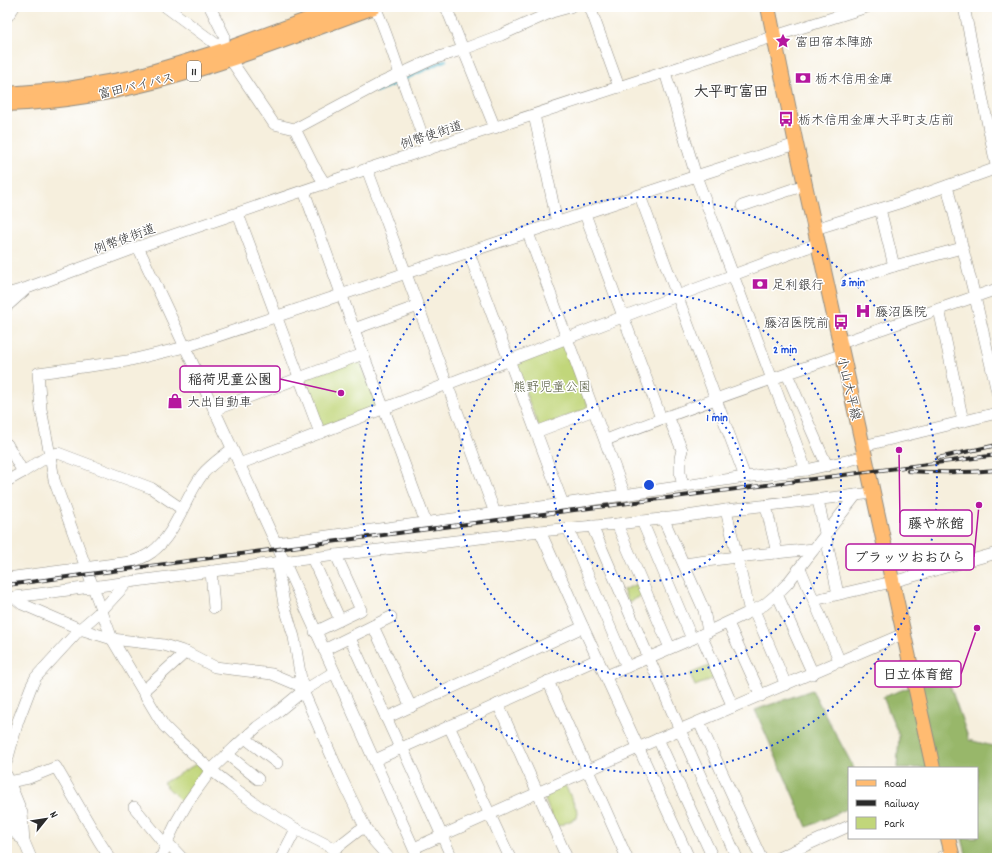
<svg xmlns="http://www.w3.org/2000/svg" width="1004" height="865" font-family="Dekko,'Klee One',sans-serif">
<rect width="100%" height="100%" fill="#fff"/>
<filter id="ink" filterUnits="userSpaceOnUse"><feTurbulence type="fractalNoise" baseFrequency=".025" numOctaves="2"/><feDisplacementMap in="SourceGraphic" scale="8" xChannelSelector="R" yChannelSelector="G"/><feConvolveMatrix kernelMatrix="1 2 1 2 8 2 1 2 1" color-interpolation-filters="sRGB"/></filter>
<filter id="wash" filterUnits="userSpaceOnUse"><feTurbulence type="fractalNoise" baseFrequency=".012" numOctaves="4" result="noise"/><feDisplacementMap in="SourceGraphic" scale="16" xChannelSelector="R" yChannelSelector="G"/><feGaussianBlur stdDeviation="0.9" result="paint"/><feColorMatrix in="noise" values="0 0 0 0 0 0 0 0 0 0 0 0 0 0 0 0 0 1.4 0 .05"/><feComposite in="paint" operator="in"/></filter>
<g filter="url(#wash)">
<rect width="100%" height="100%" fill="#f6efdd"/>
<!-- green -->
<g fill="#c1d67a" stroke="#768052">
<polygon points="560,345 565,346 589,408 539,427 514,364"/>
<polygon points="359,358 378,407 322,427 304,379"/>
<polygon points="639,583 644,595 628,602 623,590"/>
<polygon points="709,666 714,678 695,686 690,674"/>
<polygon points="198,763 206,774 184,804 163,783"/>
<polygon points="565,785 578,812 577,818 556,827 543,795"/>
</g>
<!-- forest -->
<g fill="#98b76a" stroke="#62714a">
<polygon points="946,674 969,740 997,747 997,858 967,858 962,838 977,838 977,768 897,768 899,736 883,697"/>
<polygon points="812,690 854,768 849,768 849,808 807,827 755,710"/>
</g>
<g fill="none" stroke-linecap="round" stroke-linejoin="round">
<!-- stream -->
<g stroke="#4fb7cd" stroke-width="2.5">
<polyline points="573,9 580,7"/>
<polyline points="405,79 446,60"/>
<polyline points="376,92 399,82"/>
</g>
</g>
</g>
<g filter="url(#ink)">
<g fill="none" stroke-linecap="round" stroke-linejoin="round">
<!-- minor casing -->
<g stroke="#908d84" stroke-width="12">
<g id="minor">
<polyline points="166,7 224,50 274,124 295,129 381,83 433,59 464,49 501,35 552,12 570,7"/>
<polyline points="210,7 224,35 224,50"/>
<path d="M375,7C385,28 392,51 400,74C409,99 419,124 427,150"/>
<polyline points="446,7 495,128"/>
<polyline points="590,7 619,87"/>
<polyline points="964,7 997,170"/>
<polyline points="7,17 14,7"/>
<polyline points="665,72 696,176 806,470"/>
<polyline points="534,115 545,164 557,223"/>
<polyline points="295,129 313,165 325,184"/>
<polyline points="367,169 495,513"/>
<polyline points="947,186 975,297 997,392"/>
<polyline points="304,191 363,354 384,409 426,523"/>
<polyline points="640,196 745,477"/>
<polyline points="742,206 805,185"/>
<polyline points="880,209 894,266 962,248"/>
<polyline points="238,214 320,433"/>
<polyline points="585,214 661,418"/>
<polyline points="815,229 899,203 997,168"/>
<polyline points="528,233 625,495"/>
<path d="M138,247C234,450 327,654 418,858"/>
<polyline points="469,253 563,504"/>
<polyline points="847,281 894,266"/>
<polyline points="7,294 27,288 138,247 367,169 775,36 867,7"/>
<polyline points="7,306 25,290"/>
<polyline points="939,309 963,421"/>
<polyline points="354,329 418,306"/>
<polyline points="841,343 997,289"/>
<polyline points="787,374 827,466"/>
<polyline points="214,410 363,354"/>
<polyline points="668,416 682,450 680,458 680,473 683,486"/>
<polyline points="536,432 594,410"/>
<path d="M606,440C684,409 764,382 843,354"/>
<polyline points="7,444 23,472 50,455 58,453 151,488 182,509"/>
<polyline points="863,446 997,413"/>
<polyline points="239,464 677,296 819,243"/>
<polyline points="7,481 23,472"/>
<polyline points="818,500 838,594"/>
<polyline points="766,506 777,553"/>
<polyline points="726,510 750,612"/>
<polyline points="663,518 704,610 708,632"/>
<polyline points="642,521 692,639"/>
<polyline points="617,524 670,648"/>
<polyline points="592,526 680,730 737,858"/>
<polyline points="568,528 627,667"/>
<polyline points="540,531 583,627 689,858"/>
<polyline points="276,543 563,504 745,477 806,470 846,461 865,456"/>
<polyline points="312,558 340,620"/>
<polyline points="277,563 284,604 294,637 303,691 340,775 365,827 374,841 389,858"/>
<polyline points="684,564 736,557 814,549"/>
<polyline points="800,568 840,662"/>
<polyline points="211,571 214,608"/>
<path d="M7,578L130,562C138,560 145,557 152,552C176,534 184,499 202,475C210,465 222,457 232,449"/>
<polyline points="777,594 813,674"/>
<polyline points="14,597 22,604 80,629 112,639 164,645 186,652 215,667 272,674 298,685 303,691"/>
<polyline points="7,598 336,555 540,531 617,524 687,516 726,510 873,493"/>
<polyline points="814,600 892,582 997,553"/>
<polyline points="754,610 786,685"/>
<polyline points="728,623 761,696"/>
<polyline points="373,626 411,707"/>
<polyline points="315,632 361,610 336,555"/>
<polyline points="701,635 733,707"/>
<polyline points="350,638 400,748"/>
<polyline points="324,650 391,617"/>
<polyline points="606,676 701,635 754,610 764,605 777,594 787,584 856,495"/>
<polyline points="548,681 627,858"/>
<polyline points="143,691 186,652"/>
<polyline points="498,704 567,858"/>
<polyline points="386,718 583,627"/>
<polyline points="699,722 761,858"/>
<polyline points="449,726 510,858"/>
<polyline points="245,738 277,763"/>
<polyline points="658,739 713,858"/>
<polyline points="402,747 452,858"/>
<polyline points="227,754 258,779"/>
<polyline points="375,760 598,659"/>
<polyline points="7,761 18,721 31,687 36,677 80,629 102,610 128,582"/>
<polyline points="7,776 22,813 24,842"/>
<polyline points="9,782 29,778 56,767 99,841 110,858"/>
<polyline points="7,801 31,858"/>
<polyline points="134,807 162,841 167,842 182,858"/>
<polyline points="7,822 9,825 19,837"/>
<polyline points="365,827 358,831 335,849 296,829 260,807 230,785 211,770 177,739 164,726 157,715 112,639 54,480 50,455 41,409 38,373 127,361 185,347 696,176 796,144"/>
<polyline points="414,848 658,739 903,634"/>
<polyline points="159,858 162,856 167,842 177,821 188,802 211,770 235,747 257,727 275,714 303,691 334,672"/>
<polyline points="281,858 296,829"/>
<polyline points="333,858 332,857 335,848"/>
<polyline points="778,858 849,826"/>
<polyline points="940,858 952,853"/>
</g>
</g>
<!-- major casing -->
<g stroke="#908d84" stroke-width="16">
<g id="major">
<polyline points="768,7 796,144 865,456 933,768"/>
<polyline points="7,94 68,89 131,78 182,63 224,50 342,7"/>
<path d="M7,104C137,100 254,51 374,7"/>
<polyline points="948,838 953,858"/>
</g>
</g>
<!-- minor -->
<use href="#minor" stroke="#fff" stroke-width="11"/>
<!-- major -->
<use href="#major" stroke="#ffbb71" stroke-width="14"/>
<!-- rail casing -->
<g stroke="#2b2b2b" stroke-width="4">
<g id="rail">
<polyline points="938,458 997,445"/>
<path d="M908,471C938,473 967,473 997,470"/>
<polyline points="7,585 421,530 997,455"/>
</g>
</g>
<!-- rail -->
<use href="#rail" stroke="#fff" stroke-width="2.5" stroke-dasharray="8" stroke-linecap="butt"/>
</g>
</g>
<!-- distance rings -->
<g fill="none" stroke="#1d4ed8" stroke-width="2" stroke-dasharray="2 4">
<circle cx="649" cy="485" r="96"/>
<circle cx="649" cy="485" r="192"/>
<circle cx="649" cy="485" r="288"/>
</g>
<!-- icons -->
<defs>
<g id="sight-bare" transform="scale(1.2)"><path d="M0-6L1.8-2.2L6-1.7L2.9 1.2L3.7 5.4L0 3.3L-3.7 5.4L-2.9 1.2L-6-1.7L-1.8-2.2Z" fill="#b5179e" stroke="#fff" stroke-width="2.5" paint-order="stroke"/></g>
<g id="bank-bare" transform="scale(1.2)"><path d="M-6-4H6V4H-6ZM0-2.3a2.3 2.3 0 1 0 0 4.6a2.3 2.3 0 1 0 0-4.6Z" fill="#b5179e" stroke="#fff" stroke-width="2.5" paint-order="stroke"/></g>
<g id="bus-bare" transform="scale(1.2)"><path d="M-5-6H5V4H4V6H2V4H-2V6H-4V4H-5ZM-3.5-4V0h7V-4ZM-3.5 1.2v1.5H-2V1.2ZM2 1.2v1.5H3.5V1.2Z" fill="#b5179e" stroke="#fff" stroke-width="2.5" paint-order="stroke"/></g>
<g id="hospital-bare" transform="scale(1.2)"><path d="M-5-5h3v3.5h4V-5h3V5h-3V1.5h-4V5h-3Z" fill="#b5179e" stroke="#fff" stroke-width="2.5" paint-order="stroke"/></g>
<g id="shop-bare" transform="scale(1.2)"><path d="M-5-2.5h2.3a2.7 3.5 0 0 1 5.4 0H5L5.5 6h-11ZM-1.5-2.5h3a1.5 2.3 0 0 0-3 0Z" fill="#b5179e" stroke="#fff" stroke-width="2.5" paint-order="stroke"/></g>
</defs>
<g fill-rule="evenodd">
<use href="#sight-bare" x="783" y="41"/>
<use href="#bank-bare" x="803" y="78"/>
<use href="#bus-bare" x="786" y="119"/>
<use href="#bank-bare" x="760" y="284"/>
<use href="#hospital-bare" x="863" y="311"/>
<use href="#bus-bare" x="841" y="322"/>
<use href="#shop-bare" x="175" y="401"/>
</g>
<g text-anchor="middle" stroke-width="3" stroke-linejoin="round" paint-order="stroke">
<!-- shield labels -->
<rect fill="#fff" stroke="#6b6b6b" stroke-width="1" x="187" y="61" width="14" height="20" rx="3"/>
<g font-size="12" font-weight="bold" fill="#2b2b2b">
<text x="194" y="75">11</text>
</g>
<!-- poi labels -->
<g font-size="13" fill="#2b2b2b" stroke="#fff" text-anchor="start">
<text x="795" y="46">富田宿本陣跡</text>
<text x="815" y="83">栃木信用金庫</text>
<text x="798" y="124">栃木信用金庫大平町支店前</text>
<text x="772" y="289">足利銀行</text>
<text x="875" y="316">藤沼医院</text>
<text x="829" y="327" text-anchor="end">藤沼医院前</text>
<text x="187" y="406">大出自動車</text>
</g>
<!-- street labels -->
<g font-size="13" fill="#2b2b2b" stroke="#fff">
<text transform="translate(136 85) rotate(-13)" y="5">富田バイパス</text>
<text transform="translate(431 134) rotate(-18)" y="5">例幣使街道</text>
<text transform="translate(124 238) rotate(-20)" y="5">例幣使街道</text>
<text transform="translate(850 388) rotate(77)" y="5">小山大平線</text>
</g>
<!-- park labels -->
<g font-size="13" fill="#585e43" stroke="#fff">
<text x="552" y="391">熊野児童公園</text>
</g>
<!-- quarter labels -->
<g font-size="15" font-weight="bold" fill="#2b2b2b" stroke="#fff">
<text x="731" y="96">大平町富田</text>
</g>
</g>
<circle cx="649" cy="485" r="6" fill="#1d4ed8" stroke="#fff" stroke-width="2"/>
<g font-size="12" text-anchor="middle" font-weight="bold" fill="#1d4ed8" stroke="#fff" stroke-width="3" stroke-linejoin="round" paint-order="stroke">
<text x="853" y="286">3 min</text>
<text x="785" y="353">2 min</text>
<text x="717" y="421">1 min</text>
</g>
<!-- callouts -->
<path fill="none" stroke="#b5179e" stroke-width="1.5" d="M341 393L280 379M899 450L900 523M979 505L974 557M977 628L961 674"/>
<g fill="#b5179e" stroke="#fff" stroke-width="1.5">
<circle cx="341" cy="393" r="4"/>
<circle cx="899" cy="450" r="4"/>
<circle cx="979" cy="505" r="4"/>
<circle cx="977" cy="628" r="4"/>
</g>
<g fill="#fff" stroke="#b5179e" stroke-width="1.5">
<rect x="180" y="366" width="100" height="26" rx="4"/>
<rect x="900" y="510" width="72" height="26" rx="4"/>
<rect x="846" y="544" width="128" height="26" rx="4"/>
<rect x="875" y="661" width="86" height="26" rx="4"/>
</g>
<g font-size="14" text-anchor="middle" font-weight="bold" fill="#2b2b2b">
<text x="230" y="384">稲荷児童公園</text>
<text x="936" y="528">藤や旅館</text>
<text x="910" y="562">プラッツおおひら</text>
<text x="918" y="679">日立体育館</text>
</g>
<!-- margin -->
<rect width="1004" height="865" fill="none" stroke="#fff" stroke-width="24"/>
<!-- legend -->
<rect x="848" y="767" width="130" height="72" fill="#ffffff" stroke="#aaaaaa"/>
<rect x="856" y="780" width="20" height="6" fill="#ffbb71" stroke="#aaaaaa"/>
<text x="884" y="787" font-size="12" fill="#2b2b2b">Road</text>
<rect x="856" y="800" width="20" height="6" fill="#2b2b2b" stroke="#aaaaaa"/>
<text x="884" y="807" font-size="12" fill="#2b2b2b">Railway</text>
<rect x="856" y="817" width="20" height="12" fill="#c1d67a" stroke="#aaaaaa"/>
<text x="884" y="827" font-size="12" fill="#2b2b2b">Park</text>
<!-- north arrow -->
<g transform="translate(46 819) rotate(60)" stroke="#ffffff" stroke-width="3" paint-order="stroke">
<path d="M0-3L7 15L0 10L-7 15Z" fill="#2b2b2b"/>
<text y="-6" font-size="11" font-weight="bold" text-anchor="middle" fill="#2b2b2b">N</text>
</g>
</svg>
